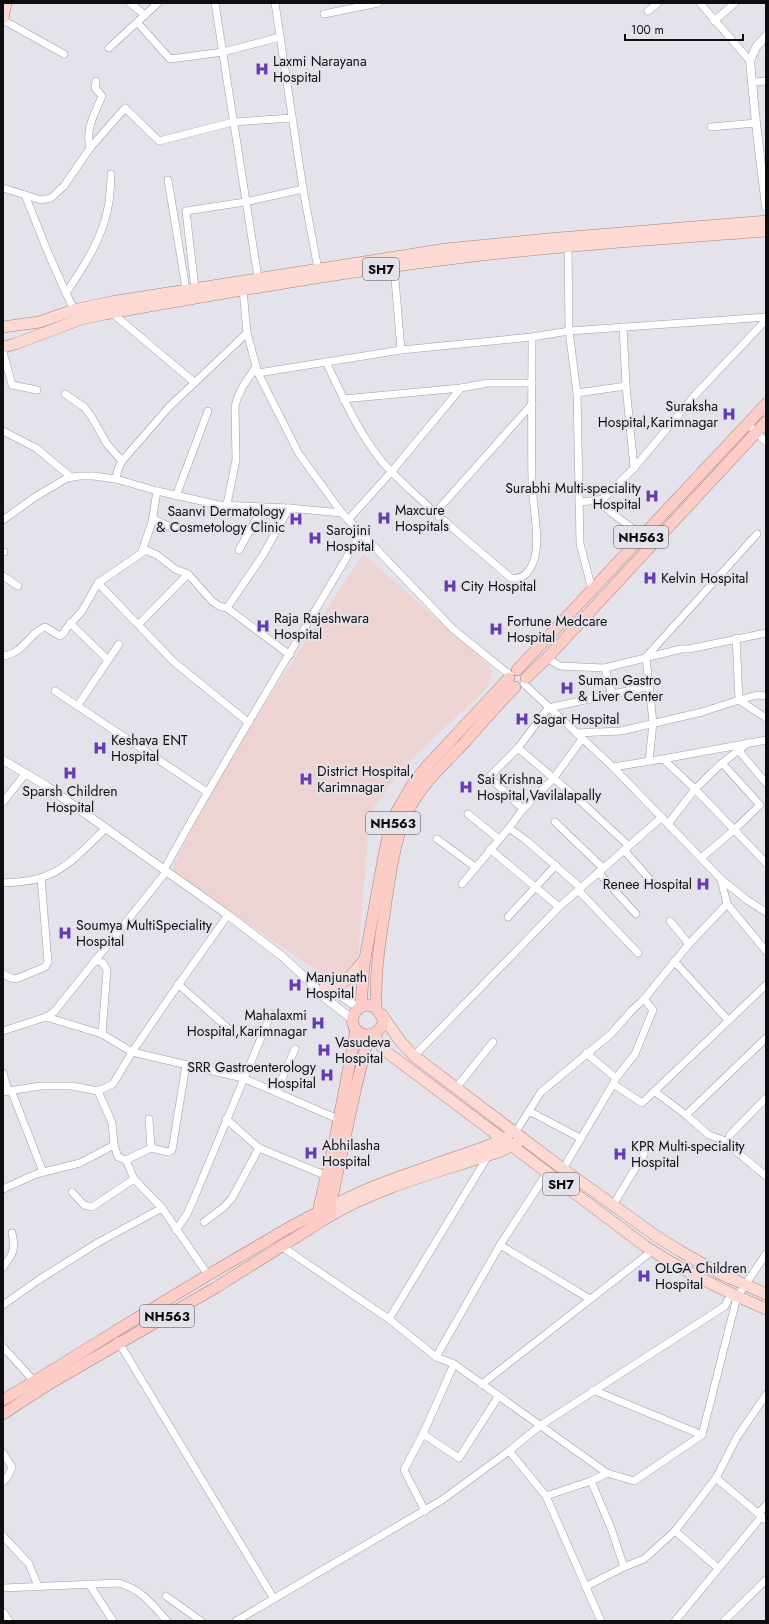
<svg xmlns="http://www.w3.org/2000/svg" width="769" height="1624" font-family="Jost,sans-serif">
<rect width="100%" height="100%" fill="#e4e2ea"/>
<!-- medical -->
<polygon fill="#edd3d1" points="363,554 488,664 492,671 486,689 407,763 374,807 369,821 357,966 340,981 326,977 173,872 173,867 206,801 262,708"/>
<g fill="none" stroke-linecap="round" stroke-linejoin="round">
<!-- minor casing -->
<g stroke="#9f9da5" stroke-width="8">
<g id="minor">
<polyline points="130,3 145,15"/>
<polyline points="215,3 258,278"/>
<polyline points="275,3 303,189 318,269"/>
<polyline points="700,3 750,61"/>
<polyline points="648,11 658,3"/>
<polyline points="324,14 378,3"/>
<polyline points="3,20 64,54"/>
<polyline points="714,21 735,3"/>
<polyline points="137,22 170,59 223,52 280,37"/>
<polyline points="109,48 158,3"/>
<polyline points="752,82 766,81"/>
<polyline points="711,127 756,123"/>
<path d="M90,148C85,129 95,113 102,96L95,88L96,81"/>
<polyline points="168,180 186,289"/>
<polyline points="3,188 41,200 51,198 64,186 90,148 125,108 159,141 233,122 292,118"/>
<polyline points="25,195 49,255 66,293"/>
<polyline points="568,246 569,331 577,393 580,544 592,589"/>
<polyline points="394,267 401,350"/>
<polyline points="195,289 186,211 245,202 303,189"/>
<polyline points="243,290 247,333 258,373 299,454 342,513 361,533 453,629 510,675"/>
<path d="M74,310L66,293C85,265 104,236 109,202C110,193 111,183 111,174"/>
<polyline points="112,313 194,382"/>
<polyline points="623,327 626,386"/>
<polyline points="3,352 12,385 37,390"/>
<path d="M326,362C342,395 357,430 380,459C396,479 417,495 435,513"/>
<polyline points="258,373 401,350 532,337 569,331 766,317"/>
<polyline points="577,393 626,386 634,468"/>
<polyline points="65,394 84,407 91,416 107,444 122,461 118,469 116,479"/>
<polyline points="343,399 461,388"/>
<path d="M532,404L435,513L511,578C523,580 530,572 534,560C541,538 532,505 532,481C531,433 532,385 532,337"/>
<polyline points="748,424 766,442"/>
<polyline points="3,431 36,448 71,477"/>
<polyline points="122,461 169,407 247,333"/>
<polyline points="176,496 208,411"/>
<polyline points="598,500 613,514 643,536"/>
<polyline points="579,502 600,500 605,497 634,468 696,394 766,320"/>
<polyline points="227,504 236,460 235,407 237,399 243,386 256,367"/>
<polyline points="153,519 178,530"/>
<polyline points="3,520 35,497 67,478 79,476 93,476 116,479 157,491 219,505 289,508 342,513"/>
<polyline points="348,520 392,471 461,388 488,383 532,383"/>
<polyline points="239,550 263,507"/>
<polyline points="142,551 152,522 157,491"/>
<polyline points="3,552 4,552"/>
<polyline points="3,576 18,586"/>
<polyline points="98,583 146,550 157,555 175,569 188,574 212,601 219,606 227,608 290,655"/>
<polyline points="227,608 263,555 289,508"/>
<polyline points="70,623 108,660"/>
<polyline points="139,624 188,574"/>
<polyline points="736,638 739,700 757,695 766,696"/>
<path d="M3,656C25,653 28,633 45,627L60,636L65,632V630L82,611L98,583L174,662L249,723"/>
<polyline points="547,658 560,666 605,668 681,649 689,649 766,633"/>
<polyline points="605,668 612,695"/>
<polyline points="524,684 613,767 721,879 727,904 766,951"/>
<polyline points="55,691 207,792"/>
<polyline points="78,705 119,644"/>
<polyline points="576,733 621,731 702,712 739,700 766,718"/>
<polyline points="518,748 578,799 629,846"/>
<polyline points="739,751 766,783"/>
<polyline points="663,759 766,740"/>
<polyline points="649,761 653,723 646,657 757,534"/>
<polyline points="613,767 663,759 695,789 766,863"/>
<polyline points="3,802 26,773"/>
<polyline points="523,809 489,777 518,748 548,708 650,686"/>
<polyline points="468,814 499,839"/>
<polyline points="555,822 603,868"/>
<polyline points="668,824 695,789 722,763 748,743"/>
<polyline points="509,828 527,841 581,888"/>
<polyline points="437,839 475,867"/>
<polyline points="490,849 559,907"/>
<polyline points="624,850 653,883"/>
<polyline points="701,858 734,830 760,805 722,763"/>
<path d="M164,870C226,756 295,646 361,533"/>
<polyline points="598,872 636,914"/>
<polyline points="721,879 747,900 766,912"/>
<path d="M3,883C16,882 31,882 43,877C68,869 87,846 106,828"/>
<polyline points="462,884 509,828 523,809 553,779 582,739"/>
<polyline points="578,890 638,953"/>
<polyline points="508,917 556,865"/>
<polyline points="670,921 689,944"/>
<polyline points="95,960 103,963 107,970 102,1034"/>
<polyline points="674,961 728,1020"/>
<polyline points="3,974 11,978 16,979 45,967 48,962 41,878"/>
<polyline points="178,984 230,1030"/>
<polyline points="46,1017 102,1034 132,1052 243,1078 338,1119"/>
<polyline points="3,1031 46,1017 54,1012 166,872"/>
<polyline points="586,1053 616,1078 613,1084 642,1103 766,985"/>
<polyline points="414,1056 559,907 662,817"/>
<polyline points="3,1073 8,1091"/>
<polyline points="616,1078 635,1054 653,1010 644,999"/>
<polyline points="456,1088 493,1042"/>
<polyline points="11,1090 43,1172"/>
<polyline points="98,1091 112,1123 114,1145 118,1157 126,1160 134,1179 162,1208"/>
<polyline points="654,1091 686,1115 766,1038"/>
<polyline points="3,1092 40,1086 72,1086 98,1091 113,1084 132,1052 169,998 228,915"/>
<polyline points="276,1092 295,1049"/>
<polyline points="766,1098 730,1135 728,1142 731,1147 766,1176"/>
<polyline points="529,1111 580,1138"/>
<polyline points="686,1115 709,1135 728,1142"/>
<polyline points="149,1119 151,1148"/>
<polyline points="226,1119 259,1148 327,1176"/>
<polyline points="515,1133 541,1092 612,1033 632,1010 644,999 689,944 727,904"/>
<polyline points="126,1160 151,1148 168,1152 172,1150 186,1065"/>
<polyline points="563,1169 613,1084"/>
<polyline points="547,1173 500,1245 436,1357 454,1364 607,1473"/>
<polyline points="3,1189 36,1174 80,1163 114,1145"/>
<polyline points="72,1192 84,1205 92,1207 134,1179"/>
<polyline points="613,1205 644,1154"/>
<polyline points="204,1222 224,1207 232,1198 259,1148"/>
<polyline points="176,1230 187,1214 195,1196 271,1014"/>
<polyline points="500,1245 590,1299"/>
<polyline points="281,1246 389,1319 436,1357"/>
<path d="M3,1267C13,1254 16,1250 12,1233"/>
<polyline points="3,1305 40,1279 99,1242 162,1208 208,1275"/>
<polyline points="389,1319 488,1156"/>
<polyline points="118,1341 274,1599"/>
<polyline points="3,1347 34,1381"/>
<polyline points="482,1384 652,1251"/>
<polyline points="593,1390 702,1435"/>
<polyline points="423,1434 459,1458 498,1397"/>
<polyline points="509,1451 546,1496 591,1481 607,1473 634,1481 702,1435 737,1297 766,1254"/>
<polyline points="3,1453 12,1467 8,1476 3,1482"/>
<polyline points="716,1478 766,1520"/>
<polyline points="591,1481 611,1528 624,1567"/>
<polyline points="546,1496 601,1621"/>
<polyline points="425,1511 404,1470 423,1434 454,1364"/>
<polyline points="759,1513 766,1505"/>
<polyline points="675,1531 718,1568"/>
<polyline points="3,1536 29,1564 38,1586"/>
<polyline points="89,1584 113,1621"/>
<polyline points="585,1587 624,1567 644,1559 675,1531 716,1478 737,1437 766,1395"/>
<path d="M3,1588L119,1583C142,1590 151,1603 167,1621"/>
<polyline points="166,1596 201,1621"/>
<polyline points="3,1612 9,1621"/>
<polyline points="236,1621 442,1500 509,1451 541,1425 725,1306 731,1294"/>
<polyline points="675,1621 762,1516"/>
<polyline points="724,1621 766,1580"/>
</g>
</g>
<!-- tertiary casing -->
<g stroke="#9f9da5" stroke-width="9">
<g id="tertiary">
<polyline points="766,36 756,47 750,61 756,123 766,207"/>
<polyline points="3,760 45,785 228,915 283,957 311,983 325,998 353,1020"/>
<polyline points="323,988 339,995 359,1008"/>
</g>
</g>
<!-- primary casing -->
<g stroke="#a9827d" stroke-width="12">
<g id="primary">
<polyline points="3,18 6,3"/>
<polyline points="3,327 39,322 74,310 111,302 446,249 548,239 766,221"/>
<path d="M3,347L15,344L81,319L105,314C219,294 334,273 449,259C554,246 660,239 766,231"/>
<path d="M324,988C343,988 354,973 365,959"/>
<polyline points="382,1015 400,1041 414,1056 563,1169 656,1236 680,1251 721,1274 766,1294"/>
<path d="M373,1034L381,1046L388,1053L645,1246C683,1271 724,1291 766,1309"/>
<path d="M336,1204C372,1185 414,1172 453,1158C472,1151 489,1147 507,1137"/>
<path d="M330,1216C380,1186 446,1170 501,1151L517,1143"/>
</g>
</g>
<!-- trunk casing -->
<g stroke="#a9827d" stroke-width="12">
<g id="trunk">
<polyline points="517,670 766,404"/>
<polyline points="526,678 547,658 766,422"/>
<polyline points="361,1007 364,964 384,855 389,831 397,811 412,785 427,766 509,678"/>
<path d="M376,1008C358,997 343,1023 360,1033C369,1038 382,1032 383,1021C383,1015 378,1013 376,1008C375,1004 376,999 376,996C376,975 378,955 381,935C387,900 390,862 401,828C412,793 441,767 466,741C482,723 498,704 515,687"/>
<polyline points="318,1218 318,1212 336,1134 356,1030"/>
<path d="M3,1400C82,1353 159,1303 239,1257C269,1240 298,1220 330,1207"/>
<polyline points="3,1414 49,1384 215,1288 330,1216 330,1207 356,1087 369,1035"/>
</g>
</g>
<!-- minor -->
<use href="#minor" stroke="#fff" stroke-width="7"/>
<!-- tertiary -->
<use href="#tertiary" stroke="#fff" stroke-width="8"/>
<!-- primary -->
<use href="#primary" stroke="#fdd9d4" stroke-width="11"/>
<!-- trunk -->
<use href="#trunk" stroke="#fcccc6" stroke-width="11"/>
</g>
<!-- icons -->
<defs>
<g id="hospital-bare" transform="scale(1.08)"><path d="M-5-5h3v3.5h4V-5h3V5h-3V1.5h-4V5h-3Z" fill="#683ab2" stroke="#e4e2ea" stroke-width="2.5" paint-order="stroke"/></g>
</defs>
<g fill-rule="evenodd">
<use href="#hospital-bare" x="262" y="69"/>
<use href="#hospital-bare" x="729" y="414"/>
<use href="#hospital-bare" x="652" y="496"/>
<use href="#hospital-bare" x="384" y="518"/>
<use href="#hospital-bare" x="296" y="519"/>
<use href="#hospital-bare" x="315" y="538"/>
<use href="#hospital-bare" x="650" y="578"/>
<use href="#hospital-bare" x="450" y="586"/>
<use href="#hospital-bare" x="263" y="626"/>
<use href="#hospital-bare" x="496" y="629"/>
<use href="#hospital-bare" x="567" y="688"/>
<use href="#hospital-bare" x="522" y="719"/>
<use href="#hospital-bare" x="100" y="748"/>
<use href="#hospital-bare" x="70" y="773"/>
<use href="#hospital-bare" x="306" y="779"/>
<use href="#hospital-bare" x="466" y="787"/>
<use href="#hospital-bare" x="703" y="884"/>
<use href="#hospital-bare" x="65" y="933"/>
<use href="#hospital-bare" x="295" y="985"/>
<use href="#hospital-bare" x="318" y="1023"/>
<use href="#hospital-bare" x="324" y="1050"/>
<use href="#hospital-bare" x="327" y="1075"/>
<use href="#hospital-bare" x="311" y="1153"/>
<use href="#hospital-bare" x="620" y="1154"/>
<use href="#hospital-bare" x="644" y="1276"/>
</g>
<g text-anchor="middle" stroke-width="4" stroke-linejoin="round" paint-order="stroke">
<!-- shield labels -->
<g fill="#e4e2ea" stroke="#4e4e51" stroke-width="1">
<rect x="363" y="258" width="36" height="22" rx="3"/>
<rect x="614" y="526" width="54" height="22" rx="3"/>
<rect x="366" y="812" width="54" height="22" rx="3"/>
<rect x="543" y="1173" width="36" height="22" rx="3"/>
<rect x="140" y="1305" width="54" height="22" rx="3"/>
</g>
<g font-size="13" font-weight="bold" fill="#0e0e10">
<text x="381" y="274">SH7</text>
<text x="641" y="542">NH563</text>
<text x="393" y="828">NH563</text>
<text x="561" y="1189">SH7</text>
<text x="167" y="1321">NH563</text>
</g>
<!-- poi labels -->
<g font-size="14" fill="#0e0e10" stroke="#e4e2ea" text-anchor="start">
<text x="273" y="66">Laxmi Narayana<tspan x="273" dy="16">Hospital</tspan></text>
<text x="718" y="411" text-anchor="end">Suraksha<tspan x="718" dy="16">Hospital,Karimnagar</tspan></text>
<text x="641" y="493" text-anchor="end">Surabhi Multi-speciality<tspan x="641" dy="16">Hospital</tspan></text>
<text x="395" y="515">Maxcure<tspan x="395" dy="16">Hospitals</tspan></text>
<text x="285" y="516" text-anchor="end">Saanvi Dermatology<tspan x="285" dy="16">&amp; Cosmetology Clinic</tspan></text>
<text x="326" y="535">Sarojini<tspan x="326" dy="16">Hospital</tspan></text>
<text x="661" y="583">Kelvin Hospital</text>
<text x="461" y="591">City Hospital</text>
<text x="274" y="623">Raja Rajeshwara<tspan x="274" dy="16">Hospital</tspan></text>
<text x="507" y="626">Fortune Medcare<tspan x="507" dy="16">Hospital</tspan></text>
<text x="578" y="685">Suman Gastro<tspan x="578" dy="16">&amp; Liver Center</tspan></text>
<text x="533" y="724">Sagar Hospital</text>
<text x="111" y="745">Keshava ENT<tspan x="111" dy="16">Hospital</tspan></text>
<text x="317" y="776">District Hospital,<tspan x="317" dy="16">Karimnagar</tspan></text>
<text x="477" y="784">Sai Krishna<tspan x="477" dy="16">Hospital,Vavilalapally</tspan></text>
<text x="70" y="796" text-anchor="middle">Sparsh Children<tspan x="70" dy="16">Hospital</tspan></text>
<text x="692" y="889" text-anchor="end">Renee Hospital</text>
<text x="76" y="930">Soumya MultiSpeciality<tspan x="76" dy="16">Hospital</tspan></text>
<text x="306" y="982">Manjunath<tspan x="306" dy="16">Hospital</tspan></text>
<text x="307" y="1020" text-anchor="end">Mahalaxmi<tspan x="307" dy="16">Hospital,Karimnagar</tspan></text>
<text x="335" y="1047">Vasudeva<tspan x="335" dy="16">Hospital</tspan></text>
<text x="316" y="1072" text-anchor="end">SRR Gastroenterology<tspan x="316" dy="16">Hospital</tspan></text>
<text x="322" y="1150">Abhilasha<tspan x="322" dy="16">Hospital</tspan></text>
<text x="631" y="1151">KPR Multi-speciality<tspan x="631" dy="16">Hospital</tspan></text>
<text x="655" y="1273">OLGA Children<tspan x="655" dy="16">Hospital</tspan></text>
</g>
</g>
<!-- border -->
<rect width="769" height="1624" fill="none" stroke="#0e0e10" stroke-width="8"/>
<!-- scale -->
<path d="M625 34v6h118v-6" fill="none" stroke="#0e0e10" stroke-width="2"/>
<text x="631" y="34" font-size="12" fill="#0e0e10" stroke="#e4e2ea" stroke-width="3" paint-order="stroke">100 m</text>
</svg>
